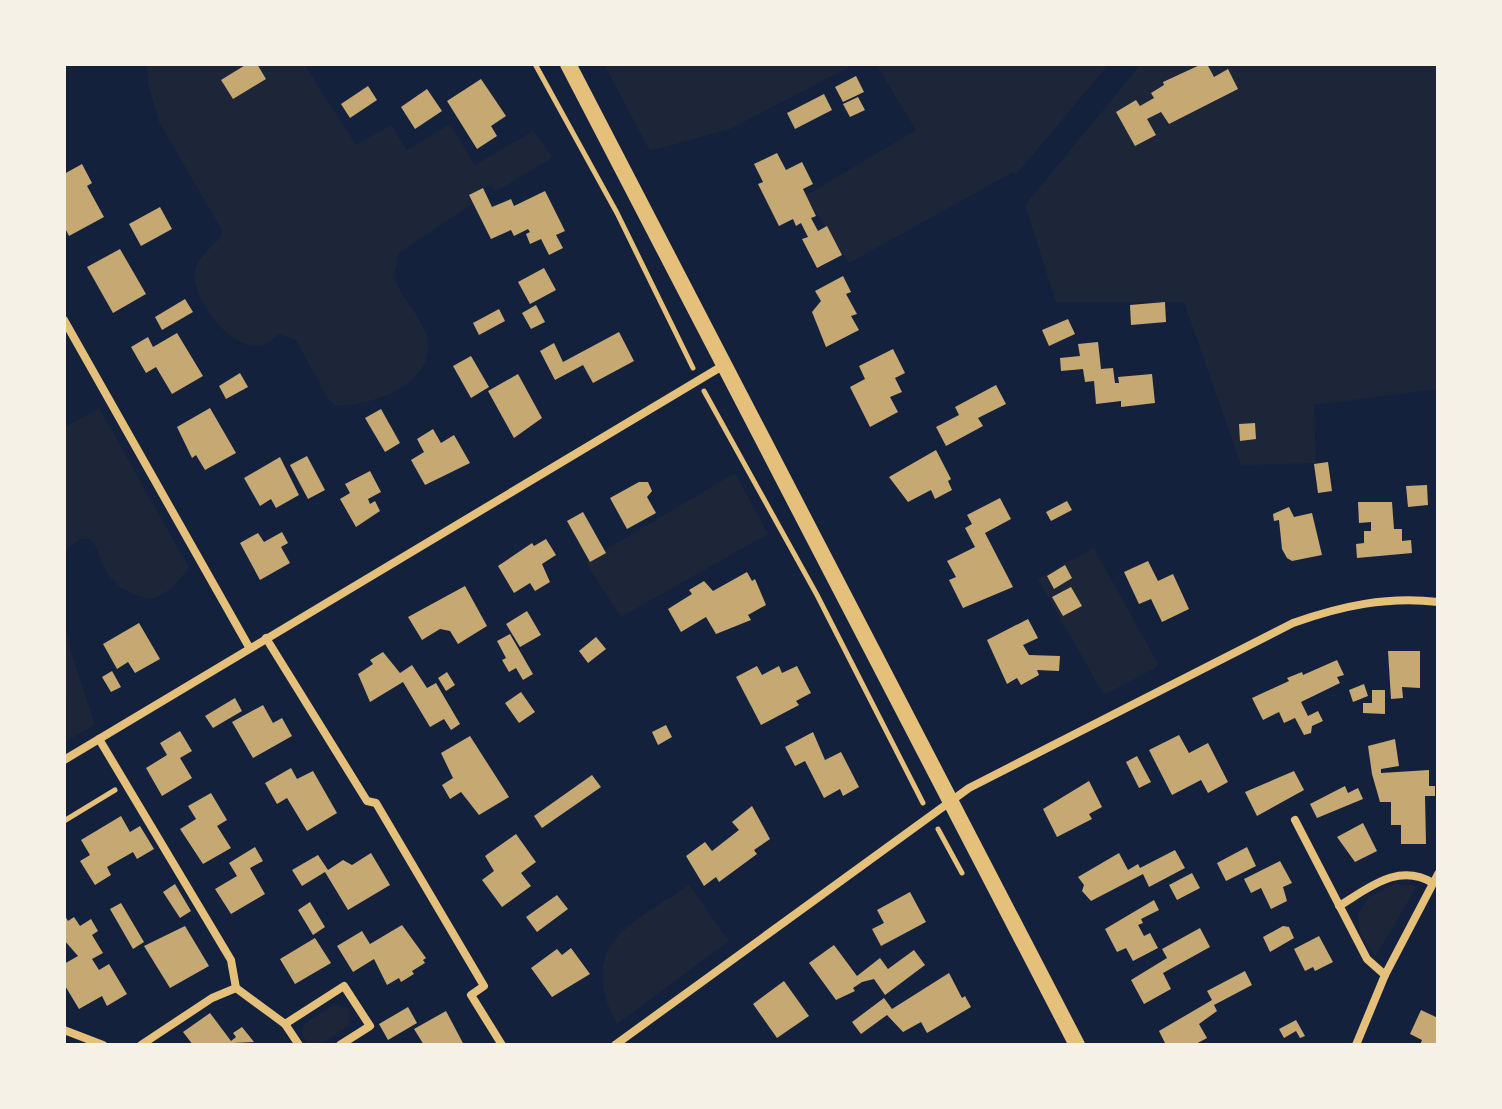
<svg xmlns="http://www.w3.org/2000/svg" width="1502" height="1109" font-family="Spectral,serif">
<rect width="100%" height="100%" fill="#14213d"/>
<!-- green -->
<g fill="#1d2539">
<path d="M147,64H304L356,145L391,125L407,150L450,124L475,165L533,131L551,155L550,159L495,192L491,185L469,196L472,204L399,253L394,276C400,297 417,311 425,331C444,381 373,407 335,405L328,399L296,340L279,334C272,339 266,347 257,346C228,346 193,301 195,273C197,254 215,248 223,232L159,122L148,83Z"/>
<polygon points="604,64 855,64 730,129 650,151"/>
<polygon points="876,64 1109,64 1015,176 1013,172 849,263 805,196 916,130"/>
<polygon points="1141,64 1438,64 1438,389 1314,405 1316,463 1241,465 1184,302 1056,302 1025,205"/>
<path d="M99,408L189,568L172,588L154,599C131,597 111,585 102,563C98,553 98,547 90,539H80L64,552V428Z"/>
<polygon points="735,473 768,534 621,617 585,562"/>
<polygon points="1094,548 1159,666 1104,695 1038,579"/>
<polygon points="64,620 72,656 95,725 67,741"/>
<polygon points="1394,884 1417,886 1375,957 1360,933 1358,915 1369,897"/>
<path d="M689,885L729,941L617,1024C574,945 633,923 689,885Z"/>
<polygon points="335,1004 349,1009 350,1024 321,1045 307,1043 302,1033 304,1024"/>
</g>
<!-- building -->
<g fill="#c6a872">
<polygon points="247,64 257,64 266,79 233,99 221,80"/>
<polygon points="1202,64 1207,64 1214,77 1228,69 1238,89 1169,124 1161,112 1147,119 1156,135 1135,146 1116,112 1136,100 1140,106 1154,98 1151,93 1164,85 1163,82"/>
<polygon points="856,76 864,92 843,102 835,87"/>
<polygon points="481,79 506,116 491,126 497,136 477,149 447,101"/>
<polygon points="368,86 377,100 350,118 341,104"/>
<polygon points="427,89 442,111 415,129 401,107"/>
<polygon points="824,94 832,110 795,129 787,113"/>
<polygon points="858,97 865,110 850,117 843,104"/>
<polygon points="777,153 786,170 802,162 813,184 803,189 816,216 811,218 818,231 827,226 842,255 817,268 802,239 808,237 801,223 796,226 793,219 779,226 758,184 763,182 754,164"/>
<polygon points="82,164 92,183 87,186 104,217 69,236 64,226 64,174"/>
<polygon points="483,188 492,207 511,199 514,206 545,191 565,231 556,235 563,248 549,255 541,239 530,244 526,234 530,232 528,229 514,236 511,230 491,239 469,195"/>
<polygon points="160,207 172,229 141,246 129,224"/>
<polygon points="120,249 146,294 113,313 87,267"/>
<polygon points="544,268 556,290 530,304 518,282"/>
<polygon points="843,276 851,292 846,294 857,314 851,316 859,330 826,347 812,312 821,301 815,291"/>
<polygon points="185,299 193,312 162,330 155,317"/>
<polygon points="1165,302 1166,322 1131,325 1130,305"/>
<polygon points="536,305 545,322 531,329 522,313"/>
<polygon points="499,309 505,321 479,335 473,323"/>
<polygon points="1068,319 1075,334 1049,346 1042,330"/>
<polygon points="619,332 634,361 593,383 583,365 555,380 540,351 554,343 563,362"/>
<polygon points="177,333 203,376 172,394 156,367 146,373 131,347 148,337 153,347"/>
<polygon points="1098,342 1101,369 1113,368 1115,383 1119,383 1118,377 1152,374 1155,403 1121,407 1121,401 1096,404 1094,381 1085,382 1083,369 1061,371 1060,358 1080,356 1078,344"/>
<polygon points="893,349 905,373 895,378 902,392 890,397 898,412 870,427 850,387 865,379 859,366"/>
<polygon points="471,356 489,387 471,398 453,366"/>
<polygon points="240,373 248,387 226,399 219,386"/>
<polygon points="518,374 542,418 514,438 488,391"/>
<polygon points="996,385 1006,404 978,418 983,426 946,446 936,427 959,415 955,407"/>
<polygon points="210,408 236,453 205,470 196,455 192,458 177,427"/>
<polygon points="381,409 400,443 385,452 365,418"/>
<polygon points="1255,423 1256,439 1240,441 1239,424"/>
<polygon points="433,429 441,443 454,435 470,463 425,485 411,460 424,452 417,439"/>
<polygon points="936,450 951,479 948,481 952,490 935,499 931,490 908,502 889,477"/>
<polygon points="307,456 325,490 308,499 290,465"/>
<polygon points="280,457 299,495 276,508 271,499 260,506 244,478"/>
<polygon points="1328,462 1332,491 1318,493 1314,464"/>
<polygon points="370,471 381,492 368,499 370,504 375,501 380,511 356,527 340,499 350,493 345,484"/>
<polygon points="639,482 648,482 652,491 647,497 656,513 627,529 610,498"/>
<polygon points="1427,485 1428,505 1408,507 1406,486"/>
<polygon points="1000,498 1011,519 985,533 1013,587 963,608 949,580 956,577 947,561 975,547 965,528 972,524 967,515"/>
<polygon points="1067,501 1072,510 1051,521 1046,512"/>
<polygon points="1358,502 1392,502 1394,529 1402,529 1402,541 1411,540 1412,553 1357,558 1356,544 1364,543 1364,531 1371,531 1371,522 1359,523"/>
<polygon points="1289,507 1294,517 1312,513 1322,555 1292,561 1287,558 1282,549 1279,520 1274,521 1273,514"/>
<polygon points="583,512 606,553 590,562 567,521"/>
<polygon points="282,532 288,543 281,547 290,563 260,580 240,543 258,533 264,542"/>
<polygon points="546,539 556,555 542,564 550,582 535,591 530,583 514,593 498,566 532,543 534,546"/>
<polygon points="1148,561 1158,581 1173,574 1189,609 1162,622 1151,599 1139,604 1124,572"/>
<polygon points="1065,565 1072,578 1054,589 1047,576"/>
<polygon points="747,572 752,581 755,579 766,605 748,615 751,620 716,634 706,617 681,632 668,609 692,594 689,590 704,581 713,591"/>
<polygon points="465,586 487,626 458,644 450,631 440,629 422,640 408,617"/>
<polygon points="1071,587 1082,606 1063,616 1052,597"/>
<polygon points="527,611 541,635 520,647 506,624"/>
<polygon points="1028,619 1038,638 1023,645 1029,655 1060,656 1059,671 1037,670 1039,675 1021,685 1017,678 1007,684 987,640"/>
<polygon points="139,623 160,659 135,673 128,662 117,669 103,644"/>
<polygon points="510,634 533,674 523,680 516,668 509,672 502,660 506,658 497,641"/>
<polygon points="596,637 606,649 588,663 579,651"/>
<polygon points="1388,651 1420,651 1420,688 1402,687 1403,698 1391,699"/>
<polygon points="383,652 400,673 412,665 427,688 436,683 460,724 451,730 444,719 430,727 403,682 370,702 358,674 373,664 370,660"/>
<polygon points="1337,660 1344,675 1337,677 1340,683 1301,702 1308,716 1318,711 1323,721 1312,726 1311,733 1304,735 1295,718 1284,723 1279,712 1263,720 1252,698 1289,681 1287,678 1302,672 1303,675"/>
<polygon points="757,666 762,675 779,666 782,673 797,666 811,693 796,701 799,705 761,725 736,677"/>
<polygon points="112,671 121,687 111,692 102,677"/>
<polygon points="447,672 455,685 446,691 438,678"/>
<polygon points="1364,684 1368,696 1353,702 1349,690"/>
<polygon points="1372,690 1385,690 1385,714 1363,713 1363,703 1372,703"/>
<polygon points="521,692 535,712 519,723 505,703"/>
<polygon points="235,698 242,711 213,728 205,716"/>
<polygon points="263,705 273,723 282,718 292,736 253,758 232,722"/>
<polygon points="666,725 672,737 658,745 652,732"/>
<polygon points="180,731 192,751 180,758 192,778 162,796 146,768 167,755 160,743"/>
<polygon points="813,732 825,760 841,752 859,787 843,796 840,789 824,798 805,761 795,766 785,747"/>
<polygon points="1179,735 1189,753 1208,743 1228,782 1208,793 1201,780 1172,795 1149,750"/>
<polygon points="470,736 509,797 479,815 461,792 450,799 442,785 453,778 441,753"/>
<polygon points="1395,739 1399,766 1381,769 1381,773 1429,770 1429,786 1435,786 1435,796 1425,796 1426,844 1401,844 1401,825 1391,825 1391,802 1380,802 1372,774 1368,746"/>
<polygon points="1137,756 1151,782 1139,788 1126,762"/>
<polygon points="291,768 297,779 313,771 337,813 307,831 287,798 277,804 265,783"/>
<polygon points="1294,771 1304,790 1257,816 1245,792"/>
<polygon points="592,775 601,787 542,828 534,816"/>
<polygon points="1089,781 1102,807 1089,814 1092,819 1057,837 1043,809"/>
<polygon points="1345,786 1348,793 1358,788 1363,799 1317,818 1310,804"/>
<polygon points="211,793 227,820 217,826 231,848 203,864 180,829 196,819 188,806"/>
<polygon points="752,806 770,839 754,850 757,854 719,882 716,877 704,886 686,856 705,842 712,851 739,830 732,822"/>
<polygon points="121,816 130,832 140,826 154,849 137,859 133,852 119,860 107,867 111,875 95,885 80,861 90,855 81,840"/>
<polygon points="1363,823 1377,851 1355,862 1337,837"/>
<polygon points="516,834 536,862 521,873 531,886 502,907 482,880 494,871 485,856"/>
<polygon points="255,847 263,861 250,868 265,894 231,914 215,889 237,876 229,863"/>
<polygon points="1247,847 1256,866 1226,881 1217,863"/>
<polygon points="1175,850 1185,868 1149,887 1143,874 1091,901 1082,891 1084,885 1078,877 1119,853 1128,870 1138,864 1140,868"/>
<polygon points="371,853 390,885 348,910 325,872 302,886 292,870 318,855 328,870 343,860 352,865"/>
<polygon points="1280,861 1292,883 1283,887 1287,901 1271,909 1261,888 1251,893 1244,879"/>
<polygon points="1192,873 1200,888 1177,900 1169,885"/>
<polygon points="175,884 191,911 180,918 163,892"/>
<polygon points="910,892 926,922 881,946 872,929 884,923 877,910"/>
<polygon points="557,895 568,909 537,932 526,917"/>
<polygon points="1154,900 1159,910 1141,919 1143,923 1138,925 1144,936 1150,933 1158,948 1133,961 1126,948 1117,952 1105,929"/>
<polygon points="310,902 325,927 313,935 298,910"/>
<polygon points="121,903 144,942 133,949 110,909"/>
<polygon points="64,914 68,921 74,917 80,926 91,919 98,931 92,935 103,953 92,959 99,970 109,964 127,994 107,1006 102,996 79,1009 64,984 64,964 78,956 64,940"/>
<polygon points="402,925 426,958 423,960 425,963 412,971 414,974 401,982 399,978 387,985 374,959 353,972 337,946 362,931 370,944"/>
<polygon points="185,926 209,966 170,988 144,946"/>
<polygon points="1283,926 1289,927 1294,938 1270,952 1263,937"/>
<polygon points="1200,928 1210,947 1163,973 1171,989 1144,1004 1131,980 1167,958 1162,949"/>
<polygon points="1319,936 1333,962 1315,971 1313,967 1305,971 1294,949"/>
<polygon points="315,938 331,963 295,984 280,959"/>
<polygon points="834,945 857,976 880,958 888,969 914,950 925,965 885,995 874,979 862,982 853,988 855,991 836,1000 809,963"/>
<polygon points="571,948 590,974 552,997 531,968 557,949 562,955"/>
<polygon points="1245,971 1252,985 1214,1005 1217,1011 1199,1024 1207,1038 1194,1045 1166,1045 1159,1031 1212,1000 1207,991"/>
<polygon points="949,973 962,998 965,996 971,1007 927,1033 921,1022 903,1032 887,1015 861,1034 852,1022 884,998 892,1009"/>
<polygon points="784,981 809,1016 777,1038 753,1004"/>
<polygon points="408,1007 417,1023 388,1040 379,1024"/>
<polygon points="1421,1010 1438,1018 1438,1045 1420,1045 1422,1040 1410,1034"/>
<polygon points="446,1011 464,1045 424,1045 414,1029"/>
<polygon points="210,1013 231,1041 236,1037 233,1033 242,1027 254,1042 193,1045 183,1032"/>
<polygon points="1296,1020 1305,1036 1300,1038 1296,1031 1284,1038 1279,1029"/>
</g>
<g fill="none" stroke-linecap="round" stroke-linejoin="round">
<!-- path -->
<g stroke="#e5c07b" stroke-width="5">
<polyline points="535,64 617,213 693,368"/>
<polyline points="704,391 817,595 923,803"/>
<polyline points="64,821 115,790"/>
<polyline points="938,829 962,873"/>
</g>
<!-- minor -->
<g stroke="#e5c07b" stroke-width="8">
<polyline points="64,320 249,647"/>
<polyline points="266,638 367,801 376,803 484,986 471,995 502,1045"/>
<polyline points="99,739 231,960 236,988 212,998 141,1045"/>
<polyline points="64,760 724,365"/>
<polyline points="1295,820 1367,959 1385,975"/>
<path d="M1339,906C1369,888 1398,862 1433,883"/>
<polyline points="236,988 285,1024 299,1045"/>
<polyline points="285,1024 344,986 370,1026 340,1045"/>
<polyline points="64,1030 103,1045"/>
<path d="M615,1045L969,788L1293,623C1341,606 1387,596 1438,602"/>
<polyline points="1356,1045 1385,975 1438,874"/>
</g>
<!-- secondary -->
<polyline stroke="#e5c07b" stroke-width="16" points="568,64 1077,1045"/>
</g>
<!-- border -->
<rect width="1502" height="1109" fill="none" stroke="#f6f1e7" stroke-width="132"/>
</svg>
